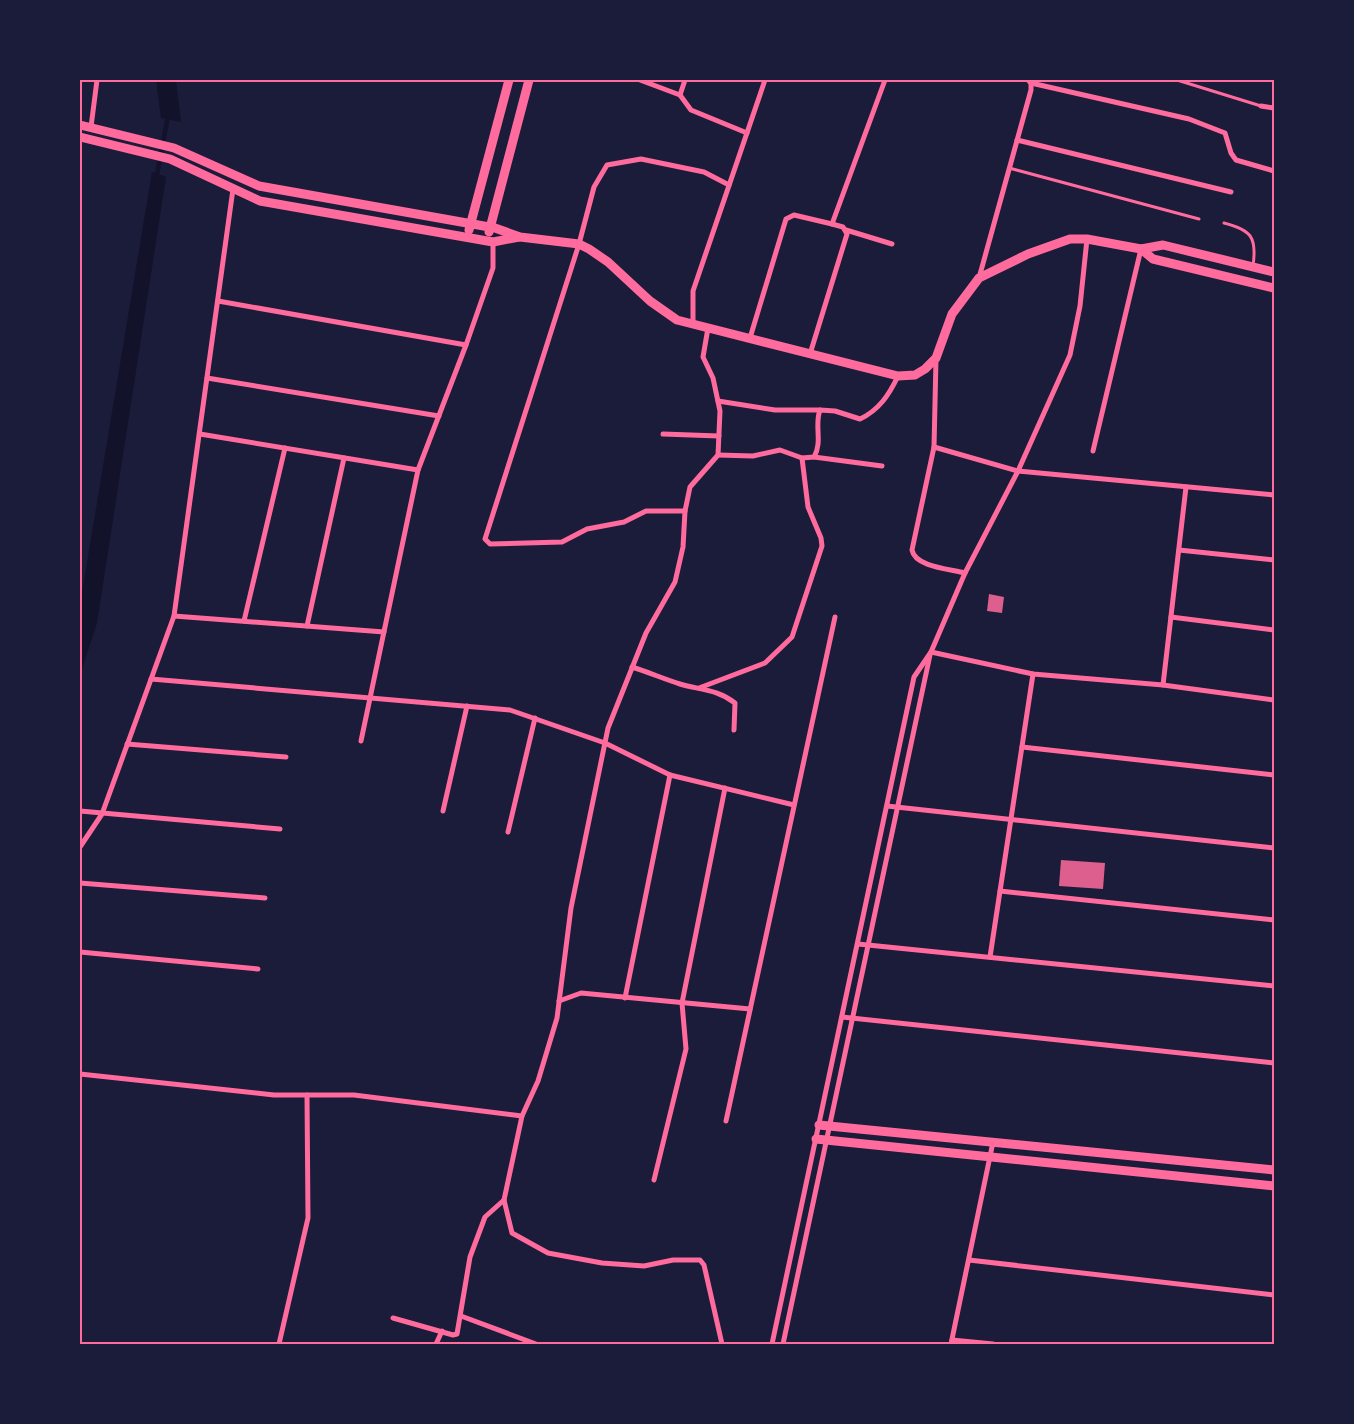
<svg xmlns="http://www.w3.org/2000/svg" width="1354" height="1424" font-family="'Asap Condensed',sans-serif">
<rect width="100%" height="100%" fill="#1b1b3a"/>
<!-- water -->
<g fill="#12122b">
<polygon points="156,80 176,80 181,122 161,118"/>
<polygon points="152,172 166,177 97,623 80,675 80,605"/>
</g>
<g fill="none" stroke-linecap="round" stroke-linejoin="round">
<!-- stream -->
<polyline stroke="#12122b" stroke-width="4.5" points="156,179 168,116"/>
</g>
<!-- building -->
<g fill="#dd5f8e">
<polygon points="989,594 1004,597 1002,613 987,611"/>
<polygon points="1061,860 1105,863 1103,889 1059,886"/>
</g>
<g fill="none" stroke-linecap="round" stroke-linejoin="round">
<!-- service -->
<g stroke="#ff6b9d" stroke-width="3">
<polyline points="1177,80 1261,106"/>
<polyline points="1009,168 1199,219"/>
<path d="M1224,223C1252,230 1257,238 1253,266"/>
</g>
<!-- minor -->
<g stroke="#ff6b9d" stroke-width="5">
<polyline points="640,80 680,95 691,110 747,133"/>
<polyline points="1031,83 1189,119 1225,133 1231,153 1236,160 1274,171"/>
<polyline points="680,95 685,80"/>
<polyline points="1261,106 1274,108"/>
<polyline points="91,127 97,80"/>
<polyline points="1017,140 1231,192"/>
<polyline points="846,230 892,244"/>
<polyline points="979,278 1031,90 1031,83 1028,80"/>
<polyline points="218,301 466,345"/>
<polyline points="693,324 693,291 765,80"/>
<polyline points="708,328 703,357 713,378 720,411 718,455 690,487 685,511 683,547 675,582 646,633 608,728 571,908 557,1018 538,1081 522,1116 504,1200 512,1233 548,1253 602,1263 644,1266 673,1260 700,1260 704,1265 722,1344"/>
<polyline points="750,338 786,219 794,215 832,224"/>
<polyline points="810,354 847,234 843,227 832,224 885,80"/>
<path d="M936,359L934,447L912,550C915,567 950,569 965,573"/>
<polyline points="207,378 439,416"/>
<polyline points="718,401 775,410 820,410"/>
<polyline points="200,434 418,470"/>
<polyline points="663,434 719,436"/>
<polyline points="934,447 1018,471 1274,495"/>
<polyline points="1093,451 1141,249"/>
<path d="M718,455L753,456L780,450L802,458L814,457C823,442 814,425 820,410L835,411L860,419C879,410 889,395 898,376"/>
<polyline points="814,457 882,466"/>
<polyline points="685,511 646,511 624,522 587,529 562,542 490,544 485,539 579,244 594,187 607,165 641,159 704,172 729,185"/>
<polyline points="1179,550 1274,560"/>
<polyline points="174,616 384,632"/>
<polyline points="1171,617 1274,630"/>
<polyline points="244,621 285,448"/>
<polyline points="307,626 344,458"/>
<polyline points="931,652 1033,674 1163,685 1274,700"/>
<path d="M632,667C648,672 664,679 680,684C700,690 717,689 735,703L734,730"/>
<polyline points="151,679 510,710 605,743 670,775 794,805"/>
<polyline points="1163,685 1186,487"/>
<polyline points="699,688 765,663 792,637 822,546 821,538 808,507 802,458"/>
<polyline points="361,741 418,470 466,345 493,268 493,242"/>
<polyline points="127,744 286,757"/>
<polyline points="1022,747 1274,775"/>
<polyline points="887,806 1274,848"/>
<polyline points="80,811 280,829"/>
<polyline points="443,811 467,706"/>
<polyline points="508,832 535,718"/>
<polyline points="80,847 102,814 174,616 233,189"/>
<polyline points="80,883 265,898"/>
<polyline points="1000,891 1274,920"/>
<polyline points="858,944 1274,986"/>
<polyline points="80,952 258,969"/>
<polyline points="990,957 1033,674"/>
<polyline points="625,998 670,775"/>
<polyline points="559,1001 581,993 750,1009"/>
<polyline points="842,1017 1274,1063"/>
<polyline points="80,1074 274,1095 354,1095 522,1116"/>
<polyline points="726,1121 835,617"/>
<polyline points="654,1180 686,1049 682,1003 725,788"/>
<polyline points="969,1260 1274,1295"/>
<polyline points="461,1316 536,1344"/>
<polyline points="393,1318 453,1335 457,1334 470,1257 485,1217 504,1200"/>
<polyline points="952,1340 993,1344"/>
<polyline points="279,1344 308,1218 307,1095"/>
<polyline points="436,1344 442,1331"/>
<polyline points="772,1344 914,677 931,652 965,573 1018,471 1070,355 1080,306 1087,239"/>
<polyline points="783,1344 930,655"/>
<polyline points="951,1344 993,1142"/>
</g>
<!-- tertiary -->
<g stroke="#ff6b9d" stroke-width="9">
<polyline points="80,125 174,148 259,186 495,228 520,237 579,244 589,249 608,262 650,301 677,320 898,376 915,375 925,369 936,358 952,314 979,278 1028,254 1070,239 1087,239 1141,249 1163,245 1274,272"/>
<polyline points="80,137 170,159 260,201 493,242 519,237"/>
<polyline points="469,230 509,80"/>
<polyline points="489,232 529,80"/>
<polyline points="1141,249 1153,259 1274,288"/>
<polyline points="819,1125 1274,1170"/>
<polyline points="816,1139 1274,1186"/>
</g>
</g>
<!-- border -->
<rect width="1354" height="1424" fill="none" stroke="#1b1b3a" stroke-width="162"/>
<rect x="81" y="81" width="1192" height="1262" fill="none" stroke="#ff6b9d" stroke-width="2"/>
</svg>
